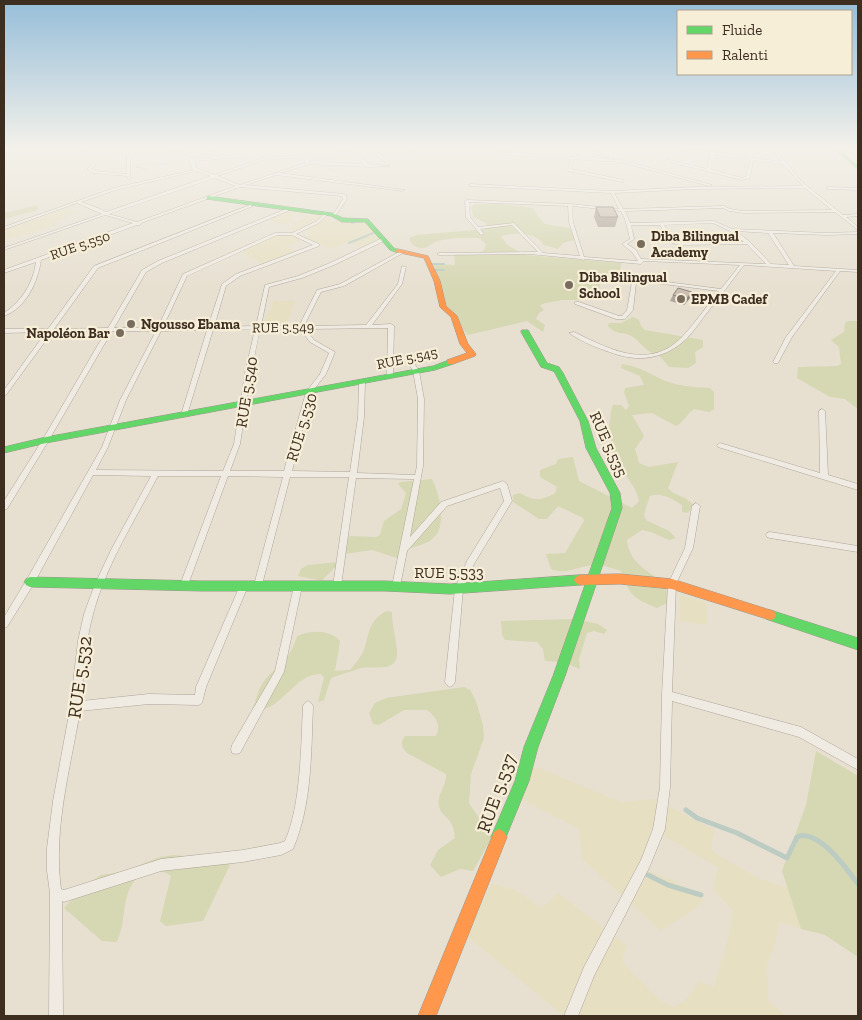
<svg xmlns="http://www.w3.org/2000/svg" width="862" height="1020" font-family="'Zilla Slab',serif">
<rect width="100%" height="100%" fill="#e7e0d1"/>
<!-- farmland -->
<g fill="#e6dfc2">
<polygon points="66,208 79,212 54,223 56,226 4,240 4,230"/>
<polygon points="289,211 323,215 331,218 330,221 363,221 377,232 381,238 379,241 361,248 349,242 330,249 305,238 313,234 305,230 300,229 292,232 291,223 304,218 298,214 291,217 295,220 288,223 278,224 266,220"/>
<polygon points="276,235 292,235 301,240 287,246 295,251 263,264 242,251"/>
<polygon points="274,301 295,301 287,323 263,323"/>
<polygon points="680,594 706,602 707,625 680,621"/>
<polygon points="534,766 621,802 654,799 715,830 711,849 721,857 762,880 789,888 801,929 779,922 775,945 766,968 769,1002 787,1016 564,1016 467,936 492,883 517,891 542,908 558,893 627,945 622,962 661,1001 674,1007 686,1000 699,982 714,987 729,935 733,911 713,889 718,867 651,829 646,870 673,880 704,900 695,909 661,931 582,859 579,829 523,800"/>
</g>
<!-- green -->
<g fill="#d6d7b3">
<path d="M475,204H502L533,208L544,224L576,229L578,239L563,243L558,249L544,245C536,232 515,232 501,236L507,245L525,255L621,263L620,274L629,281L600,283L599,290L580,300H562L542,304L540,306L544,310L539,313L536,319L545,325L543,332L527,321L468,335C457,324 459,316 446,305C444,290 435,280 434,264L455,265L454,253L481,252L484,250L486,244L479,238C466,238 451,237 438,241C431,243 428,249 420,248C413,247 411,243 409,238L417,235L486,229V223L473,217L471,207Z"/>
<polygon points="37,205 39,209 35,211 4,219 4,213"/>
<path d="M633,317L639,320L641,326L645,330L703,340V347L695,352L696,363L688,368L669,367L659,355C647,354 642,343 633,337C624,331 617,336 608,326L609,323H621Z"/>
<polygon points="848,321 858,321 858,409 845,399 830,397 797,378 798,367 837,366 841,364 839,347 831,340 844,332 845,323"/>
<path d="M622,364C638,366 646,372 659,378C674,386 693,387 710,388L714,392V409L709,412L694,409C687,414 683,423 676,426L652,413L632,415L644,436L635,449L639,463L649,467L678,462L668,488C675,497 689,496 694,507L687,513L682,512V505C671,499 663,492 650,496L644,514L646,520L669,531L676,538L669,540L651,532L642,530L627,540C630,567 652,570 664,586C667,590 668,598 669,602L657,608C633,598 630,596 621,571C614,569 606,566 598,565C581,564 567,576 551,569L546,554L565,553L584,521L583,518L558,506L547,519H539L513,502V495L520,493C534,501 541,501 555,493L557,487L540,477V470L556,464L558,459L573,457L579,481L632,508L639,501C635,481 620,474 614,455C612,446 614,442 607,434C611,424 609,415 613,405H621L626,410L629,406L624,392L625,388L644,385L640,376L621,368Z"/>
<path d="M432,479C439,494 449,527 431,540C426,544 416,546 409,549L407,554L400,559L372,550L345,554C338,567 331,570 322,581L298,576L301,569L308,565L337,562L341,545L350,536L376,537L380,535L384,521L401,509L406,493L398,484L400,482Z"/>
<path d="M387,611L392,612C392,625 396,638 397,651C399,673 374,666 361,668C351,671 341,675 331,678L324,700L318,702L324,678L321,674C295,673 282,710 257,710L253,707C256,700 258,690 262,684C276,664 289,664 297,636C310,630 330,629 340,641L335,671L350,670C355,664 361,657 364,650C369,634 369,619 387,611Z"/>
<polygon points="576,619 598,624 607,630 604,634 594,631 587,633 579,659 580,669 562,662 545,661 543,649 537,642 505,640 502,635 501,621"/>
<path d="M464,687L470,690L476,701L483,725L484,738L471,774L469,803L492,837L473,871L460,869L441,877L430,865L438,850L455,838C453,815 442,819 439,806C436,795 447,786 446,774L407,753C401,747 400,743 405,736H436C441,724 436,717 427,710H404L379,725L373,724L369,713L375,703L386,698Z"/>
<polygon points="816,751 858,776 858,957 825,935 801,929 782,871 806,805"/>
<path d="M174,855L226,860L230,865L203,921L166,926L160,921L171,876C162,870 152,867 142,874C119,890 128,919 117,942L102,941L64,908L86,885L101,875L122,872L160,857Z"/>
</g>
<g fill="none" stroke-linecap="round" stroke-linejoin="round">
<!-- stream-far2 -->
<g stroke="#bcccc2" stroke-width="1">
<polyline points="80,150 88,150 84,152"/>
<polyline points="152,160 149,164 167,164"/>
<polyline points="135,167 147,169"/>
<polyline points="677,167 684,165"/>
<polyline points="329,169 337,171"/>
<polyline points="355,222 357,221"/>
</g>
<!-- stream-far1 -->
<g stroke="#bcccc2" stroke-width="2">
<polyline points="352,223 357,221"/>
<polyline points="349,243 376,232"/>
<polyline points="432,264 444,264"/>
<polyline points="433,270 444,270"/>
</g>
<!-- stream -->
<g stroke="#bcccc2" stroke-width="5">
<path d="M686,810L697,818L737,833L787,858L797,837C818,828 847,869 858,884"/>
<polyline points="648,875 668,885 701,895"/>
</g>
<!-- street casing -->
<g stroke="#ada599" stroke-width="1">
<g id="street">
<polygon points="17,148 22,148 4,153 4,151"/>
<path d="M164,148H168L192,159L251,154L253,149L261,148L255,151L252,156L194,161L196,168L214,175L267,157L303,156L308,158L309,162L347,149L357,148L351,150L369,164L390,166L369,167L309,164L280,173L405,190L403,191L276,175L245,185L344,194L346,195L347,199L336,215L332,216L330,215L334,213L343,199L342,196L240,187L141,223L140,225H137L41,260C38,282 26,308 4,316V313C22,301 33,283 36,262L4,273V270L133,223L105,215L4,250V248L102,214L77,203L5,229H4V227L114,188L194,170L192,169L190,161ZM348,151L364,164L314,162ZM302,158L305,159V163L240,185L217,176L267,159ZM196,171L211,176L106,212L98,208L81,202L116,190ZM214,178L236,186L137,222L109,214Z"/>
<path d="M211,148H215C212,153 207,158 202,158V156L210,151Z"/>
<polygon points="366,148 370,148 389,161 386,162"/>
<polygon points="408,148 412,148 414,153 412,153"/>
<polygon points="580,148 585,148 614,158 611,159"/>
<path d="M645,148L698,150L782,162L770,148H774L801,181L843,215L858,214V216L846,217L858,227V230L835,212L744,213L729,211L723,208L625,211L630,223L714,221L732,229L826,233L858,232V234L826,235L773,233L794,266L858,270V272L840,271L792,337L778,363H774L773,362L786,337L836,271L744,265C731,282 719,298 706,314C699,323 692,334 684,341C659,362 633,362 604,350C592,346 579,340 569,333L574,332C609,349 649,371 682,337C695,323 707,306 719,291L639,281L636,283L633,310L625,319H616L575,304V302H579L619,316H622L627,310L632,282L636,278L721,289L740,265L644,261L641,264L585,259L583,260L581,259L530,254L439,255L437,254L439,253L538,252L512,225L480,229L484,234L481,235L466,217L465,201L467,200L570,204L619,209L611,193L469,186L470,184L612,191L695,187L803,186L783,164L753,160L750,178L742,180L663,160L665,159L707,169L711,154ZM715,154L750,159L746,177L742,178L710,169ZM805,188L832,210L744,211L730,209L724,206L623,209L614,193L695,189ZM469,202L568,206L569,222L580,256L543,253L514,223L478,227L470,217ZM572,206L621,211L625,219L630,239L622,244L632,252L638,261L584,257L573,222ZM713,223L730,231L744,242L680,243L674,240L664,225ZM631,225H660L670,242L679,245L747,244L766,264L641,259L636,250L627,244L634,239ZM736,231L768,233L789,265L771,264L750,242Z"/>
<polygon points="503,152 621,160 712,185 709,186 621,162 573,159 571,169 624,180 623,182 568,171 570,159 502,154"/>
<polygon points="127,155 130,156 130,179 128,179 127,176 93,173 87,169 94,164 96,165 91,169 94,171 127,174"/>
<polygon points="828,187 858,188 858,190 827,189"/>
<path d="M250,205L253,206L98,268L54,329L108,328L142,270L158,261L286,209H288V211L162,263L146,272L114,328L158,327L183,274L275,233H292L317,221L325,213H327V215L319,223L296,234L319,244V246L240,276L226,286L214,327L256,326L265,285L298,276L330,263L380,239H384V241L334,265L302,278L269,287L261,326H299L317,290L340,284L399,252L403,253L344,286L321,292L304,326L366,325L398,284L402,266L406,267L402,284L372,325L391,324L394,326L393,374L390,378H386L385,377L387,374L388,328L305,329L314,340L335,352L326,374L312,392L292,471L350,472L358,417L359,382L362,380L365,382L364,417L357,473L415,475L417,466L418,399L413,371L406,359L409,357L411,358L419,371L424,399L423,466L410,537L441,502L503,481L507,484L512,501L474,564L463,589L455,682L453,685L450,687L447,685L445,682L455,589L467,561L504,501L500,488L447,506L407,551L400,586L399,589L396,590L393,589L392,586L414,479L356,478L341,586L340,589L337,590L334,589L333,586L349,477H290L262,585L261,588L258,589L255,588L254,585L283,477L228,476L188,585L187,588L184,589L181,588L180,585L221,476H158C135,520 106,565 93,614C85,643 84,672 81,701L149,694L195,695L196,687L241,583L244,582L247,583L248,586L206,687L202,703L199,705L149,704L80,711C70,770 53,829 61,889L64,890L161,859L243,850L280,843L285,841C301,805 301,746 303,706L305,703L308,701L311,703L313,706C311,754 312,805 293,849L281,855L243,862L161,871L64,902L62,901L63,1016H49L50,893L47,871V848L53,801L70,709L78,641L84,614L95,584L111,550L151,476L93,475L33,585L7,627L4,628V617L27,579L102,447L120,400L156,331H112L49,440L7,509L4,510V501L43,439L106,331L52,332L6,395L4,396V390L46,332L4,333V329H48L94,266ZM277,235H292L313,245L236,274L222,284L208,327H163L187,276ZM255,329L245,373L234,444L223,471L96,470L108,447L126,400L161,331L207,330L181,415L184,417L187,415L213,330ZM260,329H300L310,342L329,353L320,374L306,392L284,471H230L240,444L251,373Z"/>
<polygon points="822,409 825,411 828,475 858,484 858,490 718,447 717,445 720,443 820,473 819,411"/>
<polygon points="696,503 700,506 693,548 676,584 672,692 801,727 858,759 858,770 799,737 672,701 670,787 665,829 649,868 594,976 578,1016 564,1016 584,967 641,860 653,829 660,787 662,695 668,584 685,548 692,506"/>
<polygon points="770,532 858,546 858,552 770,538 767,537 766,535 767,533"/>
<polygon points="298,582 301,583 302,586 284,672 240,753 236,754 232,753 231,749 232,745 275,671 294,586 295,583"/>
</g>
</g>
<!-- fast casing -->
<g stroke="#9c958a" stroke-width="1">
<g id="fast">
<polygon points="834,148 838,148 858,166 858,169"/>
<polygon points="208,196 332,213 343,218 368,219 394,248 401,251 398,253 390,250 365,222 342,222 331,216 206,199"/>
<polygon points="522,330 528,330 547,363 559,367 563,373 588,421 596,448 620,493 622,508 565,676 538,747 529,781 504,842 499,845 494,842 491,837 515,781 524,747 553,676 612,508 610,493 586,448 580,421 555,373 553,371 541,367 521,332"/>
<polygon points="450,360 454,362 453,364 435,370 46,443 4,453 4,447 46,437 433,366"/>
<polygon points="580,575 584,577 586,580 584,583 580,585 450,594 385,591 202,591 30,587 26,585 24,582 26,579 30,577 202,581 385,581 450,584"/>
<polygon points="770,610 858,638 858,650 766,619 764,615 766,611"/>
</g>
</g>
<!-- slow casing -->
<g stroke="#9c958a" stroke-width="1">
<g id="slow">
<polygon points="398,249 428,256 440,281 446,306 457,316 468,344 476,354 475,356 453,364 447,364 447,360 467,353 460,344 451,317 440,307 434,281 424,258 396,252 395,251"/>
<polygon points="620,574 672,579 770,610 774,611 776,615 774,619 770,620 672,589 620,584 580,585 576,583 574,580 576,577 580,575"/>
<polygon points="499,829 504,832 507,837 436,1016 418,1016 494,832"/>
</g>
</g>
<!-- street -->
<use href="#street" fill="#efebe3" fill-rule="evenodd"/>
<!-- fast -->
<use href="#fast" fill="#63d668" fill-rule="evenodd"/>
<!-- slow -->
<use href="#slow" fill="#ff974d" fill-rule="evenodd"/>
</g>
<!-- wall -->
<g fill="#afa499">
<polygon points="596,207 618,217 615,227 598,227 594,217"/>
<polygon points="692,292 690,298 684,305 670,301 673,295"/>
</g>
<!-- shaded-wall -->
<polygon fill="#8e867d" points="692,292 690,298 684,305 686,299"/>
<!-- building -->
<g fill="#cbbfb2" stroke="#8e867d">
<polygon points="596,207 613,207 618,217 600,217"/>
<polygon points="678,288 692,292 686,299 673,295"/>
</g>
<!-- sky -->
<linearGradient id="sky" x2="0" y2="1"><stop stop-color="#96bed9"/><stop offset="0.51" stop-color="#f4f1ea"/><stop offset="1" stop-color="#f4f1ea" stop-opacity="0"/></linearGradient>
<rect width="862" height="291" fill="url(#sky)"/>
<!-- markers -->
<g fill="#786c5e" stroke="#f7eed8" stroke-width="2">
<circle cx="641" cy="244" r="5"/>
<circle cx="569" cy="285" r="5"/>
<circle cx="681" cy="299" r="5"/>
<circle cx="131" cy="324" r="5"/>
<circle cx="120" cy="333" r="5"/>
</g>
<g text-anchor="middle" stroke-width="4.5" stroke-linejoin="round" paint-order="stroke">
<!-- far-poi labels -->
<g font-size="14" font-weight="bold" fill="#3d2e20" stroke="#f7eed8" text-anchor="start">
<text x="651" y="241">Diba Bilingual<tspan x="651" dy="16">Academy</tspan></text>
<text x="579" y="282">Diba Bilingual<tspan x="579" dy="16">School</tspan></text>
<text x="691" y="304">EPMB Cadef</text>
<text x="141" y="329">Ngousso Ebama</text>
<text x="110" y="338" text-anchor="end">Napoléon Bar</text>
</g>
<!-- far-street labels -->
<g font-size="14" fill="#3d2e20" stroke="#f7eed8">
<text transform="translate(80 245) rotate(-19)" y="5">RUE 5.550</text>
<text transform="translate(283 327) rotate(-1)" y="5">RUE 5.549</text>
<text transform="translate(407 358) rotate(-12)" y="5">RUE 5.545</text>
</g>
<!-- street labels -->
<g font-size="16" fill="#3d2e20" stroke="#f7eed8">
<text transform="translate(246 392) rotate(-81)" y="6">RUE 5.540</text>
<text transform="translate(301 427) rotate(-73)" y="6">RUE 5.530</text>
<text transform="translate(609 444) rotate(66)" y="6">RUE 5.535</text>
<text x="449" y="578">RUE 5.533</text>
</g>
<!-- near-street labels -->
<g font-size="19" fill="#3d2e20" stroke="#f7eed8">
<text transform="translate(79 677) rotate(-82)" y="7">RUE 5.532</text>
<text transform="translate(496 793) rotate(-70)" y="7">RUE 5.537</text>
</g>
</g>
<!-- border -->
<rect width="862" height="1020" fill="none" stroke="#3d2e20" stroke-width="10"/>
<!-- legend -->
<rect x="677" y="10" width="175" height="65" fill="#f7eed8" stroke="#ada18e"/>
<rect x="687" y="26" width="25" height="8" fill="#63d668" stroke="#ada18e"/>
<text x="722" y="35" font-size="15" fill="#3d2e20">Fluide</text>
<rect x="687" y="51" width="25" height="8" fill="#ff974d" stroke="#ada18e"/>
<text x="722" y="60" font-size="15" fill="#3d2e20">Ralenti</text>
</svg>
